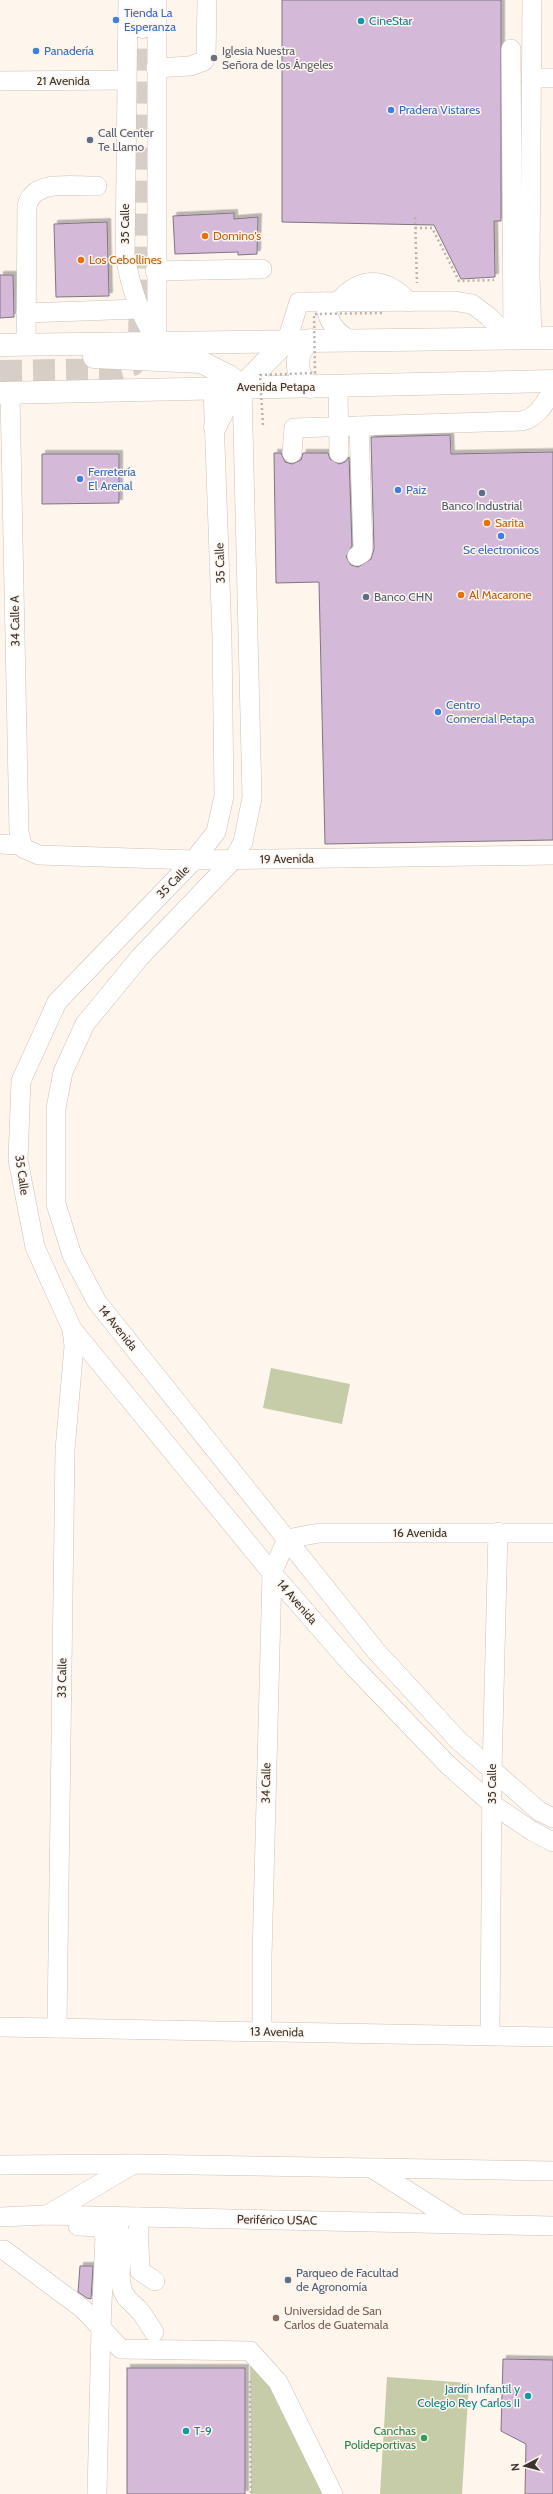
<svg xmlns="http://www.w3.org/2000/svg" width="553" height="2494" font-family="Cabin,sans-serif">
<defs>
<filter id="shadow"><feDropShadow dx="3.5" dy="-3.5" stdDeviation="0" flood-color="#0004"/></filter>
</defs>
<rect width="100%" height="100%" fill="#fef5ed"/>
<!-- green -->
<g fill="#c6cba8">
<polygon points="271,1368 350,1384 342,1424 263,1408"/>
<polygon points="250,2351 333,2494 251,2494"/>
<polygon points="387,2377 469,2383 462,2494 380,2494"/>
</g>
<!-- building -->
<g fill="#d4bad8" stroke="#7f7481" filter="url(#shadow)">
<polygon points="282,0 501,0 501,221 494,221 495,277 461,279 434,225 282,222"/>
<polygon points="234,213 234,219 258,217 257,254 238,255 238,252 175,254 173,216"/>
<polygon points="107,222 109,296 56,297 54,224"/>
<polygon points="0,275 13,275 14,317 0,318"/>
<polygon points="450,435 451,454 553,452 553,840 325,844 319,582 276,583 274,453 281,453 285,462 292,464 301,460 303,453 328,453 330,459 339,464 345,462 349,457 352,546 346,557 351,565 358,567 371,559 374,549 371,437"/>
<polygon points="42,454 119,454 119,503 42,504"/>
<polygon points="80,2266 93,2266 91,2299 87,2298 78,2292"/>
<polygon points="503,2359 553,2360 553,2494 525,2494 526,2444 501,2431"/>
<rect x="127" y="2368" width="118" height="126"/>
</g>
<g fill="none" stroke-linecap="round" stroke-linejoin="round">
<!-- major-tunnel -->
<polyline stroke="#d7cfc7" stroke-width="22" stroke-dasharray="22 11" stroke-linecap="butt" points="0,371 119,369 133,365 139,349 143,27"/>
<!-- minor casing -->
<g stroke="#cfc0b4" stroke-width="20">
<g id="minor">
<path d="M128,0L125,255C130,286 139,314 157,341"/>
<polyline points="532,0 530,274 532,339"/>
<polyline points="511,49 513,339"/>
<polyline points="156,68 190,66 204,61 206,57 207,0"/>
<polyline points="531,78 553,78"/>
<polyline points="0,81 126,80"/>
<polyline points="155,271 262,269"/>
<path d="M325,302C327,319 334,333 351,340"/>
<path d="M338,302C360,276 385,276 409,302"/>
<polyline points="26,313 139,309"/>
<polyline points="287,340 299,302 453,301 472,304 488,316 511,339"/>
<polyline points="157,341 157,0"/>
<path d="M26,344L27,206C33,178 74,187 97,186"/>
<polyline points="242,386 252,798 243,842 233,860 140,957 85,1024 63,1072 56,1108 56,1204 72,1255 97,1302 376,1651 458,1740 539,1811 553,1818"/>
<polyline points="338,386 339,453"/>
<polyline points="213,388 222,638 224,796 216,832 194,860 57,1002 21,1081 18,1160 35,1247 72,1329 272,1573 352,1665 448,1765 492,1804 532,1831 553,1842"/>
<polyline points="10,393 19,832 23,848 39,855 194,860 553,855"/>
<path d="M292,453L294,428L522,421C538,417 545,403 553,390"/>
<polyline points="357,556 362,553 363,547 359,426"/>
<polyline points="0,844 21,845"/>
<polyline points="0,2027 553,2037"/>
<polyline points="57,2028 65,1450 74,1346 72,1329"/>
<polyline points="262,2031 262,1956 272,1573 287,1539 319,1533 553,1533"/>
<polyline points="490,2035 492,1772 498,1532"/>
<polyline points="0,2165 133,2164 553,2171"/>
<polyline points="373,2169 457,2222"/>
<polyline points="47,2215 132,2165"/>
<polyline points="0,2217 46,2215 553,2226"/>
<path d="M107,2217C134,2236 116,2257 121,2284C123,2297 130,2301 138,2309C144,2315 149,2325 154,2332"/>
<polyline points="138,2217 140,2271 155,2281"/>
<polyline points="78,2226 99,2227 105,2236 101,2327 97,2494"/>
<polyline points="0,2250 4,2250 83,2309 121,2349 250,2351 278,2382 333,2494"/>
</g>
</g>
<!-- major casing -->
<g stroke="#cfc0b4" stroke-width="23">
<g id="major">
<polyline points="143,27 144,0"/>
<polyline points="0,345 553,338"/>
<polyline points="94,357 201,362 229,376 242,386"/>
<path d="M310,387C294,373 293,353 311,340"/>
<polyline points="0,393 553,381"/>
<polyline points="215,427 228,401 287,340"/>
</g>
</g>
<!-- path -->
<g stroke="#bbb3ac" stroke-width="2.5" stroke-dasharray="2 3" stroke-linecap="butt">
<polyline points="415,217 417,283"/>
<polyline points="415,228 432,228 459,281 494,280"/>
<polyline points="250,2381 251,2494"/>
</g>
<!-- minor -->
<use href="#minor" stroke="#fff" stroke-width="19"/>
<!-- major -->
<use href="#major" stroke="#fff" stroke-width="22"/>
<!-- path-bridge -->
<polyline stroke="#bbb3ac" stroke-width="2.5" stroke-dasharray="2 3" stroke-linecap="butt" points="263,425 260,375 315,373 314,314 382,313"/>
</g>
<!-- markers -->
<g fill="#3f7fe0" stroke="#fef5ed" stroke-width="1.5">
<circle cx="116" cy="20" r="4"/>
<circle cx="36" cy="51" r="4"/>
<circle cx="391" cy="110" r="4"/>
<circle cx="80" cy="479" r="4"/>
<circle cx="398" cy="490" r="4"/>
<circle cx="501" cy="536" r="4"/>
<circle cx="438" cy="712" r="4"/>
</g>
<g fill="#0f9aa8" stroke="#fef5ed" stroke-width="1.5">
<circle cx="361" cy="21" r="4"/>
<circle cx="528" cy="2396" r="4"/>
<circle cx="186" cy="2431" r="4"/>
</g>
<circle fill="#6b7280" stroke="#fef5ed" stroke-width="1.5" cx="214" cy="58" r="4"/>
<g fill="#5c6f8a" stroke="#fef5ed" stroke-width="1.5">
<circle cx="90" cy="140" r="4"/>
<circle cx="482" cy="493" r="4"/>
<circle cx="366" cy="597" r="4"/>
<circle cx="288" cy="2280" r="4"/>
</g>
<g fill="#e8710a" stroke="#fef5ed" stroke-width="1.5">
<circle cx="205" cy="236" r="4"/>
<circle cx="81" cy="260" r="4"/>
<circle cx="487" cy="523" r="4"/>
<circle cx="461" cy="595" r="4"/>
</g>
<circle fill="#8d6e63" stroke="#fef5ed" stroke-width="1.5" cx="276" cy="2318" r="4"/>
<circle fill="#2e9e5b" stroke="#fef5ed" stroke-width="1.5" cx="424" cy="2438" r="4"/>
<g text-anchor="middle" stroke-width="3" stroke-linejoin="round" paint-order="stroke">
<!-- shop labels -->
<g font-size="12" fill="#366cbe" stroke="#fef5ed" text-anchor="start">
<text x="124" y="17">Tienda La<tspan x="124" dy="14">Esperanza</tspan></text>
<text x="44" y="55">Panadería</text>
<text x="399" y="114">Pradera Vistares</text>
<text x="88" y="476">Ferretería<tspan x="88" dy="14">El Arenal</tspan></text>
<text x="406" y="494">Paiz</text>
<text x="501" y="554" text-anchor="middle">Sc electronicos</text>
<text x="446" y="709">Centro<tspan x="446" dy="14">Comercial Petapa</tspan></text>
</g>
<!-- culture labels -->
<g font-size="12" fill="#0d838f" stroke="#fef5ed" text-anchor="start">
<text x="369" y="25">CineStar</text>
<text x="520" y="2393" text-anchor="end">Jardín Infantil y<tspan x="520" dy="14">Colegio Rey Carlos II</tspan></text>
<text x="194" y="2435">T-9</text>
</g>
<!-- worship labels -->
<g font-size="12" fill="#5b616d" stroke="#fef5ed" text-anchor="start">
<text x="222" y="55">Iglesia Nuestra<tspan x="222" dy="14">Señora de los Ángeles</tspan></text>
</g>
<!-- street labels -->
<g font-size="12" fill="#3b3530" stroke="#fef5ed">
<text x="63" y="85">21 Avenida</text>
<text transform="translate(125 224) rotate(-90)" y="4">35 Calle</text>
<text x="276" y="391">Avenida Petapa</text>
<text transform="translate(220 563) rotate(-92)" y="4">35 Calle</text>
<text transform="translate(15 621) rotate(-91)" y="4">34 Calle A</text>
<text transform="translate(287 859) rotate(-1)" y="4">19 Avenida</text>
<text transform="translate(173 882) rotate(-45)" y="4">35 Calle</text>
<text transform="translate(22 1175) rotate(82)" y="4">35 Calle</text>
<text transform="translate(118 1328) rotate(51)" y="4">14 Avenida</text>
<text x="420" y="1537">16 Avenida</text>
<text transform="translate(297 1602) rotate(49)" y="4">14 Avenida</text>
<text transform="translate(62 1678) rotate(-89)" y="4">33 Calle</text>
<text transform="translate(266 1783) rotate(-89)" y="4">34 Calle</text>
<text transform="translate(492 1784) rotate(-90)" y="4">35 Calle</text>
<text transform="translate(277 2032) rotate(1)" y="4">13 Avenida</text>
<text transform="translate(277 2220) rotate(1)" y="4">Periférico USAC</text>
</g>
<!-- service labels -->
<g font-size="12" fill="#4e5e75" stroke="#fef5ed" text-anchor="start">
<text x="98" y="137">Call Center<tspan x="98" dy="14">Te Llamo</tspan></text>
<text x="482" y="510" text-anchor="middle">Banco Industrial</text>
<text x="374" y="601">Banco CHN</text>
<text x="296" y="2277">Parqueo de Facultad<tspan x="296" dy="14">de Agronomía</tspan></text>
</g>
<!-- food labels -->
<g font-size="12" fill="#c56008" stroke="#fef5ed" text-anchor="start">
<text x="213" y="240">Domino's</text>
<text x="89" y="264">Los Cebollines</text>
<text x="495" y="527">Sarita</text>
<text x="469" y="599">Al Macarone</text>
</g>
<!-- education labels -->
<g font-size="12" fill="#785e54" stroke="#fef5ed" text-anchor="start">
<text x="284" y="2315">Universidad de San<tspan x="284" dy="14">Carlos de Guatemala</tspan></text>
</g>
<!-- leisure labels -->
<g font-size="12" fill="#27864d" stroke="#fef5ed" text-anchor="end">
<text x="416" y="2435">Canchas<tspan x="416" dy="14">Polideportivas</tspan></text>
</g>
</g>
<!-- north arrow -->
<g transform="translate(525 2466) rotate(263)" stroke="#fef5ed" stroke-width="3" paint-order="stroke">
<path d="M0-3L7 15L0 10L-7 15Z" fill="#3b3530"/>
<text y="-6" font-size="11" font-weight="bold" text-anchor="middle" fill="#3b3530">N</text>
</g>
</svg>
